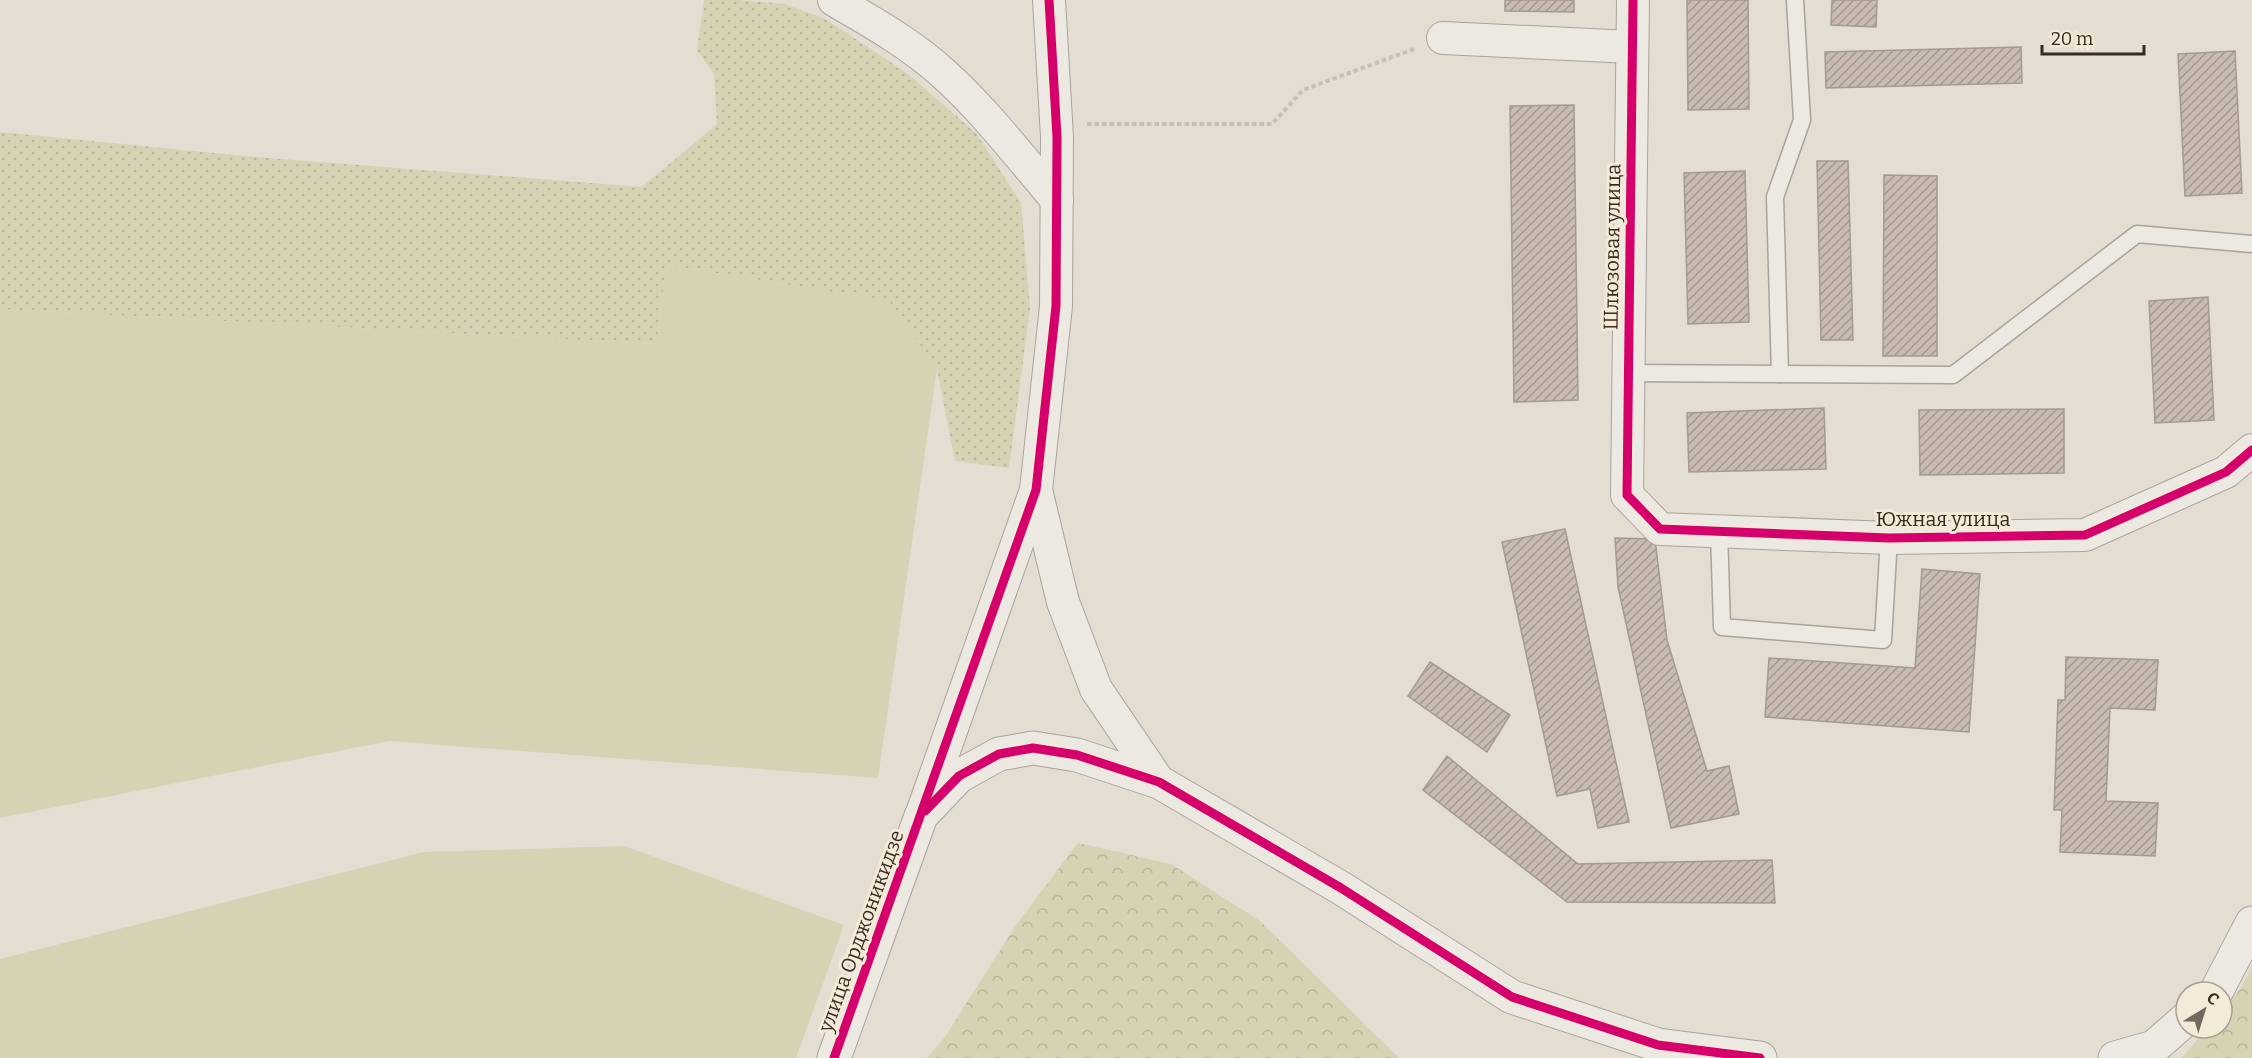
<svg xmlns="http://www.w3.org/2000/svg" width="2252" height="1058" font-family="Bitter,serif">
<defs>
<pattern id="grass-dots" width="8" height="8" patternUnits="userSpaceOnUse" patternTransform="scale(1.5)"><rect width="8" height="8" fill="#d5d3b4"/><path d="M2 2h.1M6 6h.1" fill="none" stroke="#b8b59a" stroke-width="1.8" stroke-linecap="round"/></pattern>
<pattern id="forest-crowns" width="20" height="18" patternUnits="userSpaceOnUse" patternTransform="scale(1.5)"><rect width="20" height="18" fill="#d5d3b4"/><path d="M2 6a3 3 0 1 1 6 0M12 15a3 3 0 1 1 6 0" fill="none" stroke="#b8b59a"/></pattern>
<pattern id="building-hatch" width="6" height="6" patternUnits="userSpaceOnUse" patternTransform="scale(1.5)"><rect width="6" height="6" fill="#c8bbb2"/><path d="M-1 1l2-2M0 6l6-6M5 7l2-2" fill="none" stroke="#a39890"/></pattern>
</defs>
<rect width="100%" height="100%" fill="#e4ddd1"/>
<!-- grass -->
<polygon fill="url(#grass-dots)" points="704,0 740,0 784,4 824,18 907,73 977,134 1021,203 1030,308 1009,468 955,461 937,369 889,301 666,265 657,344 0,309 0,132 255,157 642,187 717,124 714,74 697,50"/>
<!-- forest -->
<g fill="url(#forest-crowns)">
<polygon points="1078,843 1171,864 1260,921 1399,1058 927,1058 945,1037 1016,925"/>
<polygon points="2252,968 2252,1058 2182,1058 2207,1028 2222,1028 2222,1010 2241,988"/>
</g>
<!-- green -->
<g fill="#d5d3b4">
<polygon points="666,265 889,301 937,369 878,778 389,741 0,818 0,309 657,344"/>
<polygon points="624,846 844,925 796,1058 0,1058 0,959 424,852"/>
</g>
<!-- building -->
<g fill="url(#building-hatch)" stroke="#a59990" stroke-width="1.5">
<polygon points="1505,0 1574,0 1574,12 1505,11"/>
<polygon points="1687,0 1748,0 1749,109 1688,110"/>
<polygon points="1832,0 1877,0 1876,27 1831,25"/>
<polygon points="2021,47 2022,83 1826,88 1825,52"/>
<polygon points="2235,51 2242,193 2185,196 2178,54"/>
<polygon points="1574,105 1578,400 1514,402 1510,106"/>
<polygon points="1817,161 1848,161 1853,340 1821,340"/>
<polygon points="1745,171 1749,322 1688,324 1684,173"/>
<polygon points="1884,175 1937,176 1937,356 1883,356"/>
<polygon points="2208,297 2214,420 2155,423 2149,301"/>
<polygon points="1824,408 1826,469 1689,472 1687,413"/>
<polygon points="2064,409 2064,473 1920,475 1919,410"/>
<polygon points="1565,529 1629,822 1598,828 1590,789 1557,796 1502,542"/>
<polygon points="1615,538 1655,539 1667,640 1707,771 1729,766 1739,814 1671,828 1618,587"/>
<polygon points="1922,569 1980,574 1969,732 1765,717 1769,658 1915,668"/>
<polygon points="2066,657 2158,660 2155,710 2110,708 2106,801 2158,803 2155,856 2060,852 2062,810 2054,810 2058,700 2065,700"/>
<polygon points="1430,662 1510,715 1487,752 1408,696"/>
<polygon points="1447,756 1578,864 1772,860 1775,903 1567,902 1423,790"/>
</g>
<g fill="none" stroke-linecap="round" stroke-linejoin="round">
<!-- service casing -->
<g stroke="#aaa399" stroke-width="19">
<g id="service">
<polyline points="1628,373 1953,375 2137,234 2252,244"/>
<polyline points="1780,374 1775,197 1802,120 1795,0"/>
<polyline points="1719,531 1722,627 1883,640 1889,538"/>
</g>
</g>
<!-- minor casing -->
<g stroke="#aaa399" stroke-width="34">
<g id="minor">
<path d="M834,0C872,22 911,44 944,74C985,111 1020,157 1057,200"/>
<polyline points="1633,0 1627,495 1660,529 1889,538 2085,535 2226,472 2252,450"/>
<polyline points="1443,38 1632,47"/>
<polyline points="1036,490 1063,602 1096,689 1159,782"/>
<polyline points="921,816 1036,490 1056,306 1057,137 1049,0"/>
</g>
</g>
<!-- tertiary casing -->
<g stroke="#aaa399" stroke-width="35">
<g id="tertiary">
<polyline points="2216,992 2252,923"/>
<polyline points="834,1058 921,816 959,776 999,754 1033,748 1077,755 1159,782 1341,888 1512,997 1658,1045 1760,1058"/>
<polyline points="2115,1058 2154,1047 2186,1019"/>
</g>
</g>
<!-- path -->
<polyline stroke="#c5c0b9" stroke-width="4" stroke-dasharray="4.5 3" stroke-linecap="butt" points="1087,124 1272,124 1303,90 1414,49"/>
<!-- service -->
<use href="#service" stroke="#ece9e2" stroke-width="16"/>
<!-- minor -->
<use href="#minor" stroke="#ece9e2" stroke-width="32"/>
<!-- tertiary -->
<use href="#tertiary" stroke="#ece9e2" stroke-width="33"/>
<!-- cycleway casing -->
<g stroke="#f4ead8" stroke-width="13">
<g id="cycleway">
<polyline points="1633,0 1627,495 1660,529 1889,538 2085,535 2226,472 2252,450"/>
<polyline points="925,811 959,776 999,754 1033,748 1077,755 1159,782 1341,888 1512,997 1658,1045 1760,1058"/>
<polyline points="834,1058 1036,490 1056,306 1057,137 1049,0"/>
</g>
</g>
<!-- cycleway -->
<use href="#cycleway" stroke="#d6006c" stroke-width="9"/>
</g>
<g text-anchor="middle" stroke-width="6" stroke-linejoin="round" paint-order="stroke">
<!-- street labels -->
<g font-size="20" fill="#392b21" stroke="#f4ead8">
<text transform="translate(1612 247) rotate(-89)" y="7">Шлюзовая улица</text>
<text x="1943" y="526">Южная улица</text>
<text transform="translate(861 931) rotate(-70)" y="7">улица Орджоникидзе</text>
</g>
</g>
<!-- north arrow -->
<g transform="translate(2204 1010) rotate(38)"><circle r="28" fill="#f4ead8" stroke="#a99e8f" stroke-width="1.5"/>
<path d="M0-4.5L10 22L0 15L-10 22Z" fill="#75695f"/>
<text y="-9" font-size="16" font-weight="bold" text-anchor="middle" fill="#392b21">С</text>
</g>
<!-- scale -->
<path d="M2042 45v9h102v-9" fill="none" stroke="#392b21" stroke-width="3"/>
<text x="2051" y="45" font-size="18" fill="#392b21" stroke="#f4ead8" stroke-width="4.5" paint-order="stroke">20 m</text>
</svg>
